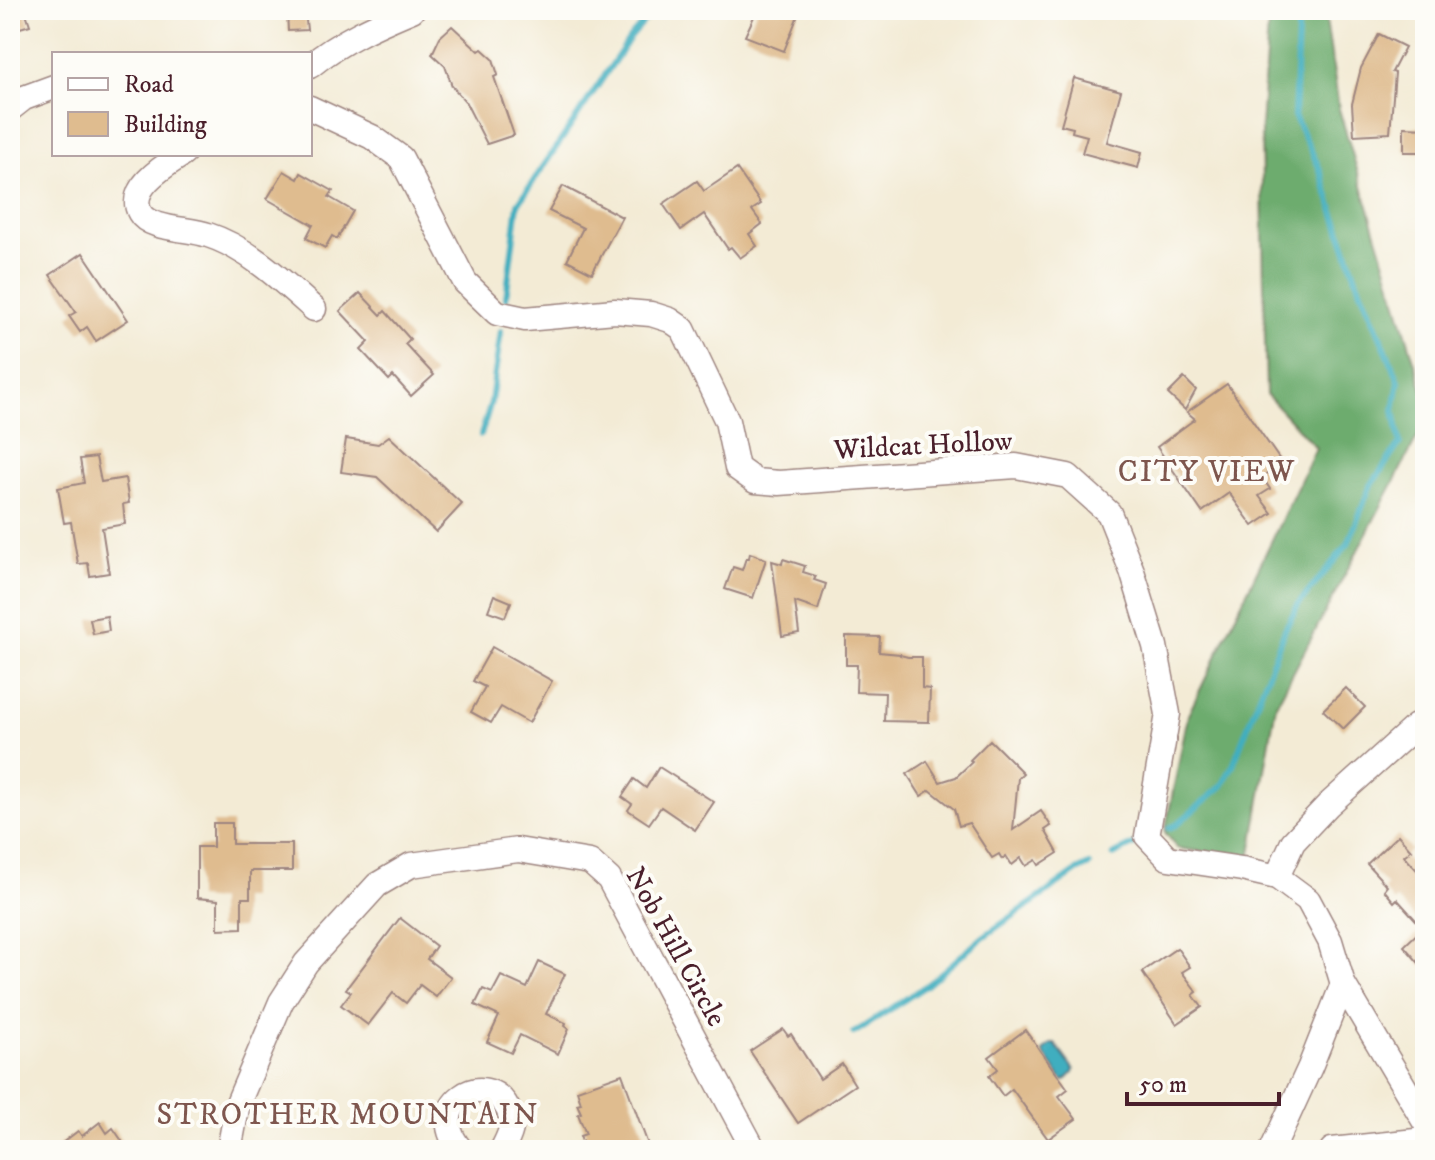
<svg xmlns="http://www.w3.org/2000/svg" width="1435" height="1160" font-family="'IM FELL DW Pica',serif">
<rect width="100%" height="100%" fill="#fdfcf7"/>
<filter id="ink" filterUnits="userSpaceOnUse"><feTurbulence type="fractalNoise" baseFrequency=".0125" numOctaves="2"/><feDisplacementMap in="SourceGraphic" scale="16" xChannelSelector="R" yChannelSelector="G"/><feConvolveMatrix kernelMatrix="1 2 1 2 8 2 1 2 1" color-interpolation-filters="sRGB"/></filter>
<filter id="wash" filterUnits="userSpaceOnUse"><feTurbulence type="fractalNoise" baseFrequency=".006" numOctaves="4" result="noise"/><feDisplacementMap in="SourceGraphic" scale="32" xChannelSelector="R" yChannelSelector="G"/><feGaussianBlur stdDeviation="1.8" result="paint"/><feColorMatrix in="noise" values="0 0 0 0 0 0 0 0 0 0 0 0 0 0 0 0 0 1.4 0 .05"/><feComposite in="paint" operator="in"/></filter>
<g filter="url(#wash)">
<rect width="100%" height="100%" fill="#f3ebd5"/>
<!-- forest -->
<polygon fill="#6dac6e" stroke="#5c664c" stroke-width="2" points="1269,10 1328,10 1326,20 1339,109 1425,397 1425,423 1276,705 1250,859 1177,848 1165,832 1188,715 1316,448 1266,394 1261,128"/>
<!-- water -->
<polygon fill="#41aebf" stroke="#466675" stroke-width="2" points="1052,1044 1055,1044 1074,1070 1073,1073 1065,1081 1062,1080 1043,1053 1044,1050"/>
<g fill="none" stroke-linecap="round" stroke-linejoin="round">
<!-- stream -->
<g stroke="#41aebf" stroke-width="6">
<polyline points="506,298 518,204 630,38 654,10"/>
<polyline points="481,435 491,402 501,331"/>
<polyline points="1169,828 1176,825 1222,786 1233,765 1285,629 1298,605 1348,544 1370,487 1400,443 1394,410 1399,381 1357,281 1319,167 1294,116 1299,10"/>
<polyline points="1113,855 1133,845"/>
<polyline points="854,1033 927,985 983,937 1077,871 1089,865"/>
</g>
</g>
<g id="blocks">
<!-- building -->
<g fill="#dfbc8f">
<polygon points="10,10 25,10 30,25 10,31"/>
<polygon points="757,10 800,10 784,51 745,36"/>
<polygon points="305,11 307,30 288,31 287,12"/>
<polygon points="452,26 479,51 482,49 493,59 498,75 494,77 514,135 487,144 465,101 452,86 445,66 432,54 440,37"/>
<polygon points="1379,34 1405,47 1392,72 1395,73 1390,133 1354,135 1352,104 1361,68"/>
<polygon points="1074,78 1121,91 1107,142 1142,152 1138,168 1082,153 1087,136 1072,132 1073,128 1061,125"/>
<polygon points="1404,127 1425,128 1425,152 1404,152"/>
<polygon points="737,169 761,204 752,210 762,224 749,234 757,246 740,258 731,247 728,249 704,214 681,230 663,204 697,181 704,191"/>
<polygon points="284,171 298,179 301,173 333,191 329,197 353,211 337,239 332,236 325,248 306,238 313,225 267,199"/>
<polygon points="563,186 622,217 592,273 567,260 583,228 549,211"/>
<polygon points="83,253 128,320 96,341 87,327 80,332 69,316 76,312 50,275"/>
<polygon points="360,293 381,315 385,311 410,339 405,344 434,375 411,396 393,376 389,380 361,350 369,342 340,311"/>
<polygon points="1184,378 1196,390 1185,410 1168,394"/>
<polygon points="1227,384 1282,463 1262,477 1270,489 1259,496 1272,513 1253,526 1229,493 1202,512 1157,447 1195,419 1187,412"/>
<polygon points="389,436 462,504 436,532 377,477 341,472 346,439 378,444"/>
<polygon points="96,457 101,482 125,478 129,503 123,504 125,524 102,528 109,573 90,576 88,563 78,564 71,522 64,523 58,488 84,483 80,459"/>
<polygon points="750,553 766,559 753,598 725,589 733,567 742,570 746,558 749,558"/>
<polygon points="783,559 805,566 803,572 816,576 814,580 826,584 818,610 795,602 799,633 782,636 772,561 782,564"/>
<polygon points="494,595 511,602 505,617 488,611"/>
<polygon points="107,616 109,631 93,634 90,619"/>
<polygon points="846,636 880,637 879,652 900,654 900,655 908,657 922,657 922,688 930,689 929,722 884,721 885,693 856,692 857,665 846,665"/>
<polygon points="492,647 552,681 529,723 501,707 491,723 471,712 485,687 473,681"/>
<polygon points="1346,688 1365,707 1343,729 1323,710"/>
<polygon points="990,740 1023,773 1018,778 1013,830 1041,811 1051,826 1045,830 1058,853 1039,865 1036,860 1026,866 1021,858 1012,865 1006,856 1002,859 999,854 992,858 969,823 959,826 954,809 930,790 921,796 907,774 927,761 940,782 956,777 972,762 970,760"/>
<polygon points="659,767 714,802 695,830 661,807 649,824 628,810 632,804 622,797 634,779 646,788"/>
<polygon points="213,823 232,823 232,844 292,844 292,871 250,871 250,898 242,898 242,928 218,929 218,900 197,898 197,847 213,847"/>
<polygon points="1398,835 1411,850 1404,856 1425,879 1425,970 1404,946 1423,928 1397,899 1394,902 1384,890 1387,886 1367,864"/>
<polygon points="400,918 436,946 427,959 451,977 436,997 420,985 406,1003 393,993 368,1025 341,1005 351,992 346,989"/>
<polygon points="1177,948 1190,967 1182,972 1197,992 1193,995 1202,1007 1177,1024 1142,972"/>
<polygon points="539,962 565,974 546,1014 566,1023 565,1026 569,1029 558,1054 520,1035 511,1053 487,1042 499,1016 475,1005 483,989 492,993 501,976 527,988"/>
<polygon points="783,1029 788,1036 791,1034 820,1079 842,1064 855,1085 798,1123 750,1051"/>
<polygon points="1025,1030 1068,1089 1059,1096 1076,1119 1048,1139 1012,1089 1003,1096 989,1076 998,1069 989,1057"/>
<polygon points="622,1074 650,1150 585,1150 580,1136 586,1134 578,1114 581,1113 577,1104 581,1103 577,1090"/>
<polygon points="100,1122 107,1133 113,1128 122,1141 116,1145 120,1150 53,1150 78,1131 82,1136"/>
</g>
</g>
</g>
<g filter="url(#ink)">
<use href="#blocks" fill-opacity="0" stroke="#9e8580" stroke-width="2"/>
<g fill="none" stroke-linecap="round" stroke-linejoin="round">
<!-- minor casing -->
<g stroke="#9e8580" stroke-width="27">
<g id="minor">
<path d="M310,66C340,41 376,25 412,10"/>
<polyline points="310,108 372,137 401,158 465,282 497,313 525,319 615,311 651,314 670,320 683,329 727,421 737,468 755,481 779,483 1016,466 1068,476 1109,513 1132,571 1155,646 1168,714 1147,836 1168,858 1242,869 1277,877 1308,900 1330,941 1343,984 1425,1122"/>
<polyline points="10,109 24,98 54,87"/>
<path d="M183,154C166,165 126,188 140,213C149,230 190,228 208,235C248,248 284,282 314,309"/>
<polyline points="1277,877 1293,842 1328,805 1416,726 1425,721"/>
<polyline points="229,1150 238,1103 281,1002 306,963 377,885 411,865 518,850 590,862 609,879 754,1150"/>
<path d="M461,1150C422,1106 486,1065 508,1109C516,1123 509,1137 502,1150"/>
<polyline points="1272,1150 1310,1067 1343,984"/>
<polyline points="1332,1150 1425,1140"/>
</g>
</g>
<!-- minor -->
<use href="#minor" stroke="#fff" stroke-width="24"/>
</g>
</g>
<g text-anchor="middle" stroke-width="8" stroke-linejoin="round" paint-order="stroke">
<!-- street labels -->
<g font-size="28" fill="#4a1f2b" stroke="#fdfcf7">
<text transform="translate(923 444) rotate(-3)" y="10">Wildcat Hollow</text>
<text transform="translate(677 946) rotate(61)" y="10">Nob Hill Circle</text>
</g>
<!-- neighbourhood labels -->
<g font-size="30" letter-spacing="2" fill="#7e564e" stroke="#fdfcf7">
<text x="1207" y="481">CITY VIEW</text>
<text x="348" y="1124">STROTHER MOUNTAIN</text>
</g>
</g>
<!-- margin -->
<rect width="1435" height="1160" fill="none" stroke="#fdfcf7" stroke-width="40"/>
<!-- legend -->
<rect x="52" y="52" width="260" height="104" fill="#fdfcf7" stroke="#b5a4a5" stroke-width="2"/>
<rect x="68" y="78" width="40" height="12" fill="#ffffff" stroke="#b5a4a5" stroke-width="2"/>
<text x="124" y="92" font-size="24" fill="#4a1f2b">Road</text>
<rect x="68" y="112" width="40" height="24" fill="#dfbc8f" stroke="#b5a4a5" stroke-width="2"/>
<text x="124" y="132" font-size="24" fill="#4a1f2b">Building</text>
<!-- scale -->
<path d="M1127 1092v12h152v-12" fill="none" stroke="#4a1f2b" stroke-width="4"/>
<text x="1139" y="1092" font-size="24" fill="#4a1f2b" stroke="#fdfcf7" stroke-width="6" paint-order="stroke">50 m</text>
</svg>
